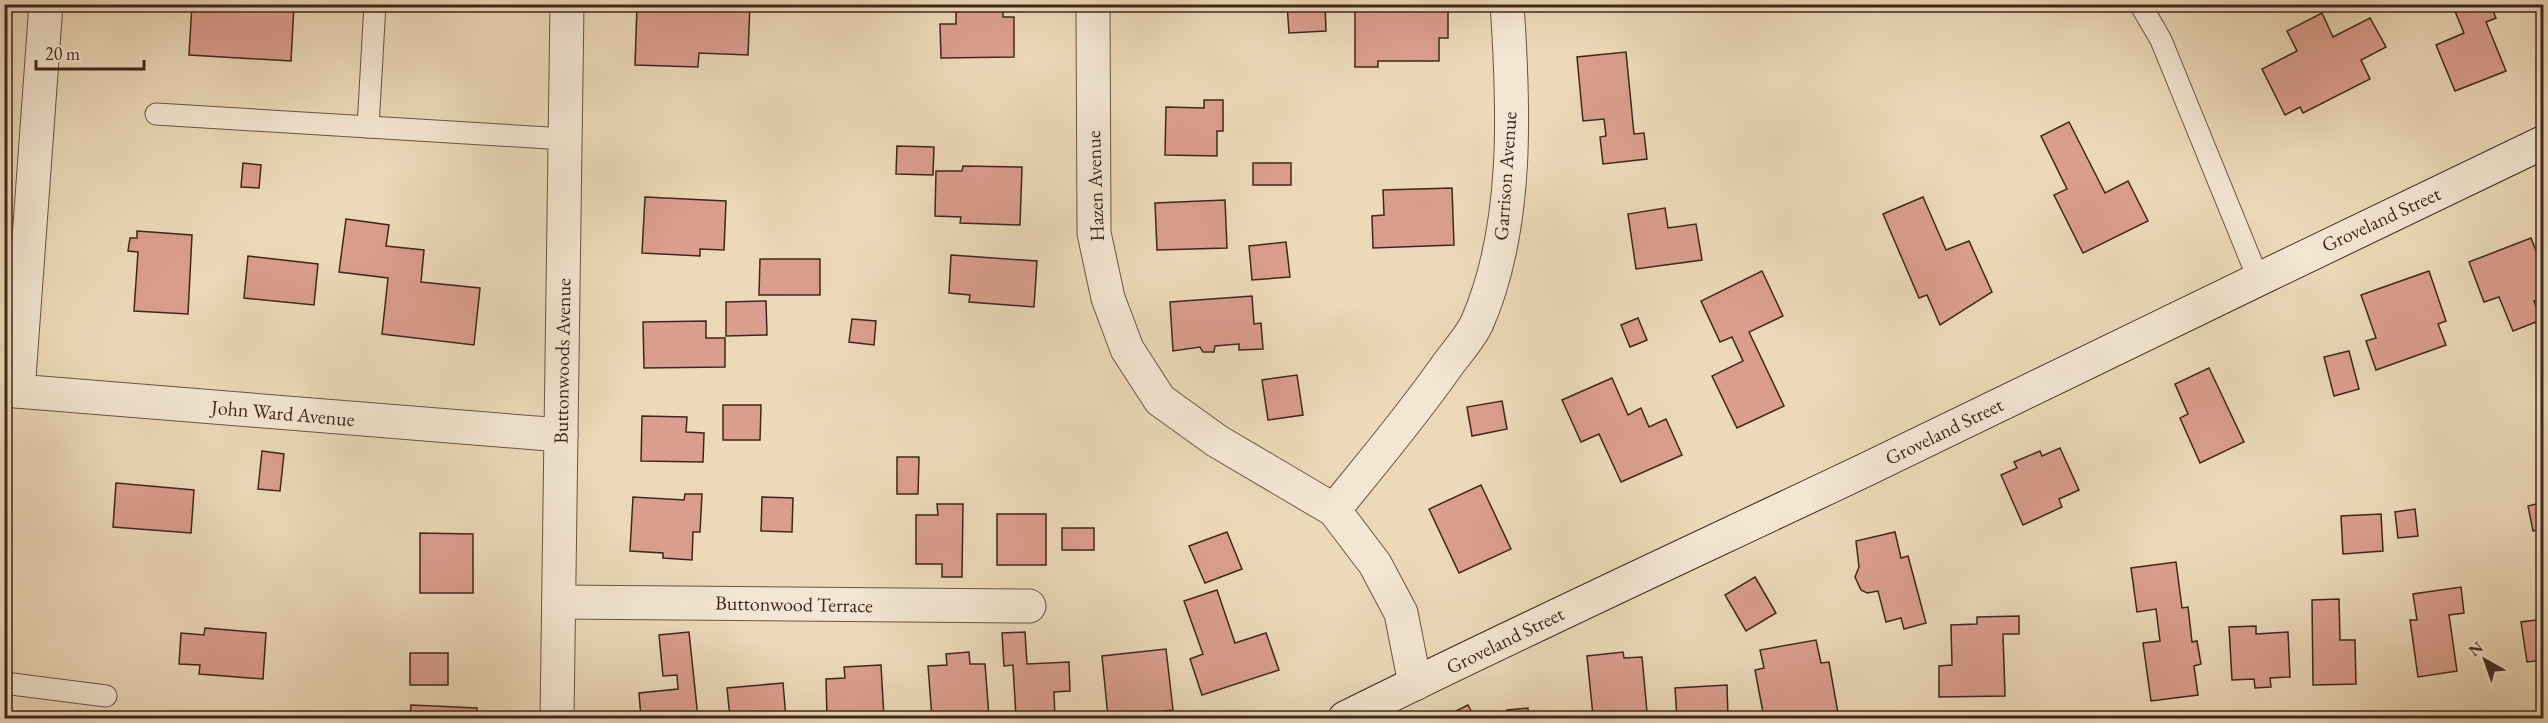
<svg xmlns="http://www.w3.org/2000/svg" width="2548" height="723" font-family="'EB Garamond',serif">
<rect width="100%" height="100%" fill="#ecd9b9"/>
<filter id="stains"><feTurbulence type="fractalNoise" baseFrequency=".00333" numOctaves="4"/><feColorMatrix values="0 0 0 0 .2 0 0 0 0 .09 0 0 0 0 .02 0 0 0 .5 -.17"/></filter>
<radialGradient id="worn" r=".72"><stop offset=".6" stop-color="#630" stop-opacity="0"/><stop offset="1" stop-color="#630" stop-opacity=".3"/></radialGradient>
<!-- building -->
<g fill="#db9e8e" stroke="#3f271d" stroke-width="1.5">
<polygon points="192,4 294,4 291,61 189,55"/>
<polygon points="681,4 750,4 748,55 699,53 698,67 635,65 637,7 680,9"/>
<polygon points="956,4 1003,4 1003,17 1014,17 1014,57 941,58 940,24 956,24"/>
<polygon points="1287,4 1325,4 1326,31 1289,33"/>
<polygon points="2452,4 2490,4 2496,18 2486,22 2506,71 2455,91 2436,45 2464,33"/>
<polygon points="1355,8 1448,8 1448,38 1439,38 1439,61 1378,61 1378,67 1355,67"/>
<polygon points="2322,13 2333,37 2370,18 2386,47 2361,60 2370,79 2303,113 2300,107 2285,115 2262,69 2297,51 2287,31"/>
<polygon points="1626,52 1634,134 1644,133 1647,159 1603,164 1600,137 1606,136 1604,119 1583,121 1577,57"/>
<polygon points="1204,100 1223,100 1223,131 1217,131 1217,156 1165,155 1166,107 1204,108"/>
<polygon points="2069,122 2105,193 2128,181 2148,221 2083,253 2054,195 2067,189 2041,136"/>
<polygon points="897,146 934,147 933,175 896,174"/>
<polygon points="243,163 261,165 259,188 241,187"/>
<rect x="1253" y="163" width="38" height="22"/>
<polygon points="963,166 1022,167 1020,225 960,223 961,217 935,216 936,171 962,171"/>
<polygon points="1452,188 1454,245 1373,248 1372,216 1384,215 1383,190"/>
<polygon points="645,197 726,201 724,250 700,249 700,256 642,253"/>
<polygon points="1923,197 1946,250 1969,241 1992,292 1940,325 1927,295 1919,298 1883,214"/>
<polygon points="1225,200 1227,248 1157,250 1155,203"/>
<polygon points="1665,208 1668,228 1696,224 1702,260 1636,269 1628,214"/>
<polygon points="346,219 389,225 386,246 424,250 421,282 480,288 474,345 382,334 388,278 339,272"/>
<polygon points="137,231 192,235 188,314 134,311 138,252 128,251 130,238 137,238"/>
<polygon points="2531,238 2544,271 2544,297 2534,301 2541,320 2513,331 2499,297 2484,302 2469,262"/>
<polygon points="1286,242 1290,277 1252,280 1249,246"/>
<polygon points="951,255 1037,261 1034,307 969,302 970,295 949,293"/>
<polygon points="248,256 318,264 314,305 244,298"/>
<polygon points="760,259 820,259 820,295 759,295"/>
<polygon points="1762,271 1783,316 1749,332 1784,406 1737,428 1712,376 1743,361 1732,337 1720,342 1701,301"/>
<polygon points="2429,271 2446,321 2438,324 2446,345 2376,370 2366,341 2376,338 2361,295"/>
<polygon points="1252,296 1254,324 1261,323 1263,349 1239,350 1239,344 1215,346 1214,352 1203,352 1200,347 1173,351 1170,302"/>
<polygon points="766,301 767,335 726,336 726,302"/>
<polygon points="1638,318 1647,340 1630,347 1621,325"/>
<polygon points="852,319 876,321 874,345 849,342"/>
<polygon points="706,321 706,338 725,338 725,367 644,368 643,322"/>
<polygon points="2349,351 2359,389 2334,396 2324,357"/>
<polygon points="2209,368 2244,442 2200,463 2180,418 2188,414 2175,384"/>
<polygon points="1297,375 1303,415 1268,420 1262,380"/>
<polygon points="1612,378 1628,415 1641,408 1649,427 1666,419 1682,455 1621,482 1599,434 1581,442 1562,400"/>
<polygon points="1502,401 1507,429 1472,436 1467,407"/>
<polygon points="723,405 761,405 760,440 723,440"/>
<polygon points="642,416 687,417 686,432 704,433 703,462 641,461"/>
<polygon points="2060,448 2079,490 2059,499 2062,507 2023,525 2001,475 2017,468 2014,462 2040,451 2042,456"/>
<polygon points="262,451 284,454 280,491 258,489"/>
<polygon points="897,457 919,457 918,494 897,494"/>
<polygon points="116,483 194,490 191,533 113,527"/>
<polygon points="1481,485 1511,549 1459,573 1429,509"/>
<polygon points="685,494 702,494 700,532 693,532 692,560 663,558 663,553 630,551 633,497 684,500"/>
<polygon points="762,497 793,498 792,532 761,531"/>
<polygon points="2544,502 2544,529 2533,531 2528,506"/>
<polygon points="937,504 963,504 962,577 942,577 942,564 916,564 916,515 938,515"/>
<polygon points="2415,509 2418,536 2398,538 2395,512"/>
<rect x="997" y="514" width="49" height="51"/>
<polygon points="2381,514 2383,551 2343,554 2341,516"/>
<rect x="1062" y="528" width="32" height="22"/>
<polygon points="1227,532 1242,569 1205,583 1189,546"/>
<polygon points="1895,532 1901,558 1908,556 1926,623 1904,629 1901,618 1886,622 1878,591 1867,593 1861,590 1855,577 1859,567 1856,541"/>
<polygon points="420,533 473,534 473,593 420,593"/>
<polygon points="2176,562 2182,608 2188,607 2192,642 2197,641 2201,664 2194,666 2198,695 2151,701 2143,643 2160,641 2156,609 2137,612 2131,568"/>
<polygon points="1755,577 1776,613 1746,631 1725,595"/>
<polygon points="2461,587 2464,613 2449,615 2457,671 2418,677 2410,620 2417,620 2413,594"/>
<polygon points="1217,590 1235,643 1266,633 1279,670 1202,695 1190,659 1203,654 1184,601"/>
<polygon points="2339,599 2340,640 2355,640 2356,684 2313,685 2312,600"/>
<polygon points="2019,616 2019,634 2003,634 2005,696 1939,697 1939,666 1952,665 1951,625 1977,624 1977,617"/>
<polygon points="2544,619 2544,660 2527,662 2521,622"/>
<polygon points="2256,626 2256,634 2288,632 2290,677 2270,678 2271,687 2255,688 2254,679 2232,680 2229,627"/>
<polygon points="205,628 266,633 263,679 199,674 200,665 179,664 181,633 204,635"/>
<polygon points="689,632 698,718 641,718 639,693 678,689 677,675 663,676 659,635"/>
<polygon points="1025,632 1027,664 1069,662 1070,691 1054,692 1055,718 1016,718 1013,665 1004,666 1002,633"/>
<polygon points="1816,640 1821,663 1829,662 1838,713 1806,718 1764,718 1755,670 1764,668 1760,650"/>
<polygon points="1166,649 1173,710 1108,717 1102,656"/>
<polygon points="969,652 970,664 985,664 989,717 932,718 928,666 947,665 946,654"/>
<polygon points="1623,652 1624,658 1642,657 1647,712 1593,716 1587,656"/>
<rect x="410" y="653" width="38" height="32"/>
<polygon points="881,665 884,718 827,718 826,679 845,678 844,667"/>
<polygon points="783,683 786,718 730,718 727,688"/>
<polygon points="1727,685 1728,718 1677,718 1675,688"/>
<polygon points="411,705 477,708 476,718 410,718"/>
<polygon points="1468,705 1475,718 1442,718"/>
<polygon points="1528,708 1528,718 1508,718 1507,710"/>
</g>
<g fill="none" stroke-linecap="round" stroke-linejoin="round">
<!-- service casing -->
<g stroke="#6a5444" stroke-width="23">
<g id="service">
<polyline points="2140,4 2161,40 2258,278"/>
<polyline points="156,114 565,139"/>
<polyline points="368,127 375,4"/>
<polyline points="4,683 106,696"/>
</g>
</g>
<!-- minor casing -->
<g stroke="#6a5444" stroke-width="35">
<g id="minor">
<polyline points="1093,4 1094,233 1108,298 1127,349 1160,400 1217,441 1334,510 1375,564 1401,613 1415,684"/>
<polyline points="4,390 561,435"/>
<polyline points="18,391 46,4"/>
<path d="M1334,510C1372,463 1411,417 1446,367C1456,353 1470,338 1477,323C1519,227 1514,106 1507,4"/>
<polyline points="559,602 1029,606"/>
<polyline points="557,718 567,4"/>
</g>
</g>
<!-- secondary casing -->
<g stroke="#3f271d" stroke-width="35">
<path id="secondary" d="M1345,718C1516,633 1690,553 1863,471C2091,362 2316,250 2544,142"/>
</g>
<!-- service -->
<use href="#service" stroke="#f3e6d2" stroke-width="21"/>
<!-- minor -->
<use href="#minor" stroke="#f3e6d2" stroke-width="33"/>
<!-- secondary -->
<use href="#secondary" stroke="#f3e6d2" stroke-width="33"/>
</g>
<g text-anchor="middle" stroke-width="6" stroke-linejoin="round" paint-order="stroke">
<!-- street labels -->
<g font-size="20" fill="#3f271d" stroke="#f3e6d2">
<text transform="translate(1505 176) rotate(-86)" y="7">Garrison Avenue</text>
<text transform="translate(1095 186) rotate(-92)" y="7">Hazen Avenue</text>
<text transform="translate(2381 219) rotate(-25)" y="7">Groveland Street</text>
<text transform="translate(562 361) rotate(-89)" y="7">Buttonwoods Avenue</text>
<text transform="translate(283 413) rotate(5)" y="7">John Ward Avenue</text>
<text transform="translate(1944 431) rotate(-26)" y="7">Groveland Street</text>
<text transform="translate(794 604) rotate(1)" y="7">Buttonwood Terrace</text>
<text transform="translate(1505 640) rotate(-26)" y="7">Groveland Street</text>
</g>
</g>
<!-- margin -->
<rect width="2548" height="723" fill="none" stroke="#ecd9b9" stroke-width="24"/>
<rect x="6" y="6" width="2536" height="711" fill="none" stroke="#3f271d" stroke-width="3"/>
<rect x="12" y="12" width="2524" height="699" fill="none" stroke="#3f271d" stroke-width="1.5"/>
<!-- north arrow -->
<g transform="translate(2485 660) rotate(320)" stroke="#f3e6d2" stroke-width="4.5" paint-order="stroke">
<path d="M0-4.5L10 22L0 15L-10 22Z" fill="#3f271d"/>
<text y="-9" font-size="16" font-weight="bold" text-anchor="middle" fill="#3f271d">N</text>
</g>
<!-- scale -->
<path d="M36 60v9h108v-9" fill="none" stroke="#3f271d" stroke-width="3"/>
<text x="45" y="60" font-size="18" fill="#3f271d" stroke="#f3e6d2" stroke-width="4.5" paint-order="stroke">20 m</text>
<rect width="100%" height="100%" filter="url(#stains)"/>
<rect width="100%" height="100%" fill="url(#worn)"/>
</svg>
